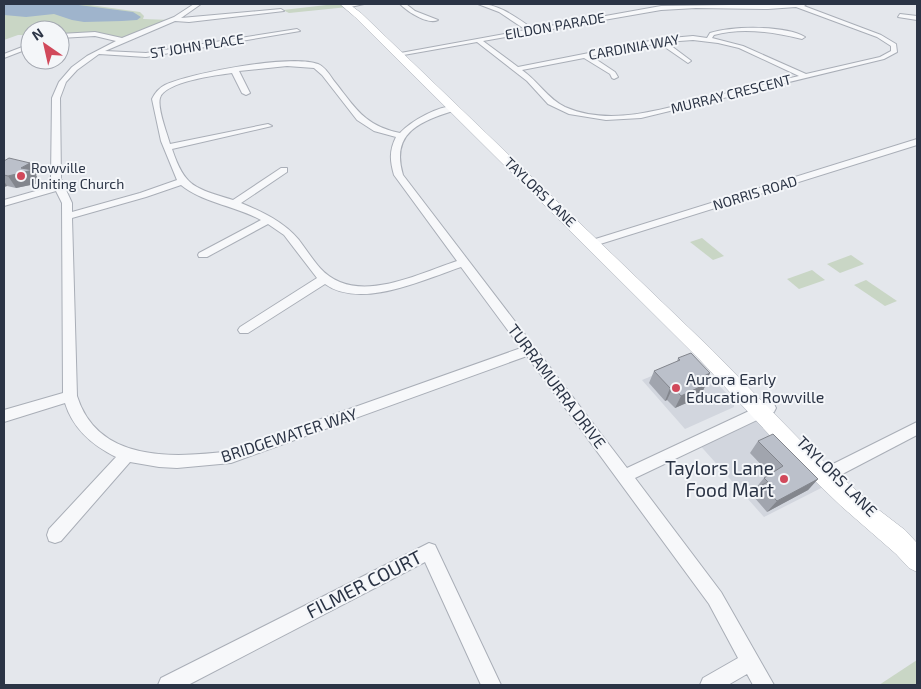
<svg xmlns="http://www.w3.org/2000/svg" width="921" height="689" font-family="'Exo 2',sans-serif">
<rect width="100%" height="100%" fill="#e4e7ec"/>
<!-- built -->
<g fill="#d2d6de">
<polygon points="693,359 734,401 734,407 685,429 642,380"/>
<polygon points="751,416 831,483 764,517 697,442"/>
</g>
<!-- green -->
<g fill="#c9d6c5">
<polygon points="4,4 83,4 140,12 144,16 143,19 172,20 122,40 103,36 60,36 60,30 30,30 30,35 18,35 4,40"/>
<polygon points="335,4 344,4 348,7 289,13 283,10"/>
<polygon points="702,238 724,256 713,260 690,242"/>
<polygon points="851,255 864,264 840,273 827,264"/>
<polygon points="812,270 825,280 799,289 787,279"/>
<polygon points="866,280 897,301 885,306 854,285"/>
<polygon points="917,660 917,685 879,685"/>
</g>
<!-- water -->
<polygon fill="#9fb4cc" points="4,4 71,4 133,12 141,17 137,20 122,21 84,22 72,20 54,14 26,17 4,15"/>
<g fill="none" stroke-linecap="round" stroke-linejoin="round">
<!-- minor casing -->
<g stroke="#a9aeb7" stroke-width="2">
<g id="minor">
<path d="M194,4H201L181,18L281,9L284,11L189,22L175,21L105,51L146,53L297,29L300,31L146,57L99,54L77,70L66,82L60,98L61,179L72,203V212L140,193L177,180L161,141L152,99C155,93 159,88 165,85C191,73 291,54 318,64C325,67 330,75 334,81C355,107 364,126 400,133C411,121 439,105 456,106V110C421,121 390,132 403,175L627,468L764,404L769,402L774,404L776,408L774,412L635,478L721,592L774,685H753L747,674L728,685H700L703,678L738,658L709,604L527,356L231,463L177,468L159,467L130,462L61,541L55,543L49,541L47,535L49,529L116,457C92,445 73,429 65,403L4,422V410L63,393L62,203L56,191L4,206V200L53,186L51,179L52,98L59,82L72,67L87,56L116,41L95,36L60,38V34L95,32L122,38L174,17ZM287,66L314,68L322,75L357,120L374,131L396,137C389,151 390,161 394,175L457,261C417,274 355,307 320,268C312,259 306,249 299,240C284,222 263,212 241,203L287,172V168H281L233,200C195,188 185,188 172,149L272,126L268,124L170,144C167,133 157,108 160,98C164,82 217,75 232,73L242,93L246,95L250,93L239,71ZM181,185C203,203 236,206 261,220L199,253L198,255L199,257H207L268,224L284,235L317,278L240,327L238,330L240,333H248L325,284C361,310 425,279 461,267L521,348L231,451C174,458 98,463 77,396L72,218L146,197Z"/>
<polygon points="350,4 364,4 346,8 343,6"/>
<path d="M400,4H406L415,11L438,20C428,25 408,12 400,4Z"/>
<path d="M478,4C498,3 517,18 533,29L661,6L807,4L804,6L881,35L896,44L897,52L884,59L641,118L606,120L569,114L548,104L527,81L477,42L398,56L395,54L526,30L499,12ZM796,7L877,37L891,46V51L880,57L806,74L743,46L712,38L714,35C742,27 774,32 802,39L805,37C785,25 733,26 710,33L707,38L693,36L660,39L518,67L483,41L661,10L696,8L768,9ZM693,40L718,43L739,48L799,76C768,83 737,91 707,98C661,109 611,127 565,107C548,99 538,81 522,70L584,58L610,74L612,78L614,79L618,77L615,72L591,56L659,43L688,63L691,61L690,60L666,42Z"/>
<polygon points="900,14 917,16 917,20 898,17"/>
<polygon points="30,44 30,48 4,58 4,54"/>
<polygon points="917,139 917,145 597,245 593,246 588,243 589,241"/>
<polygon points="917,422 917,435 829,481 824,483 819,481 816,476 819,471"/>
<polygon points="429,543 435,545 501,685 481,685 425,562 188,685 158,685 161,678"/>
</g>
</g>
<!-- secondary casing -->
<g stroke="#a9aeb7" stroke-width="1">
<polygon id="secondary" points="340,4 349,4 361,13 712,350 803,443 875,507 905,530 917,543 917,572 909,568 896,554 841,506 788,455 700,360 355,17"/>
</g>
<!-- minor -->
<use href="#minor" fill="#f7f8fa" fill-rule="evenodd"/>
<!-- secondary -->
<use href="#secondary" fill="#fff" fill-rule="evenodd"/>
</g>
<!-- wall -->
<g fill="#a1a5ae">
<polygon points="4,161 30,163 37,175 36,175 40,183 16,188 7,186 4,187"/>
<polygon points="678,358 710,373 705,384 706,384 700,397 675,408 667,400 665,401 649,383 654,371 677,362"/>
<polygon points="758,441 818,479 808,490 767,512 753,496 757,491 755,489 764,478 770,474 750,453"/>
</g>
<!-- shaded-wall -->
<g fill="#83868d">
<polygon points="30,163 37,175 36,175 40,183 16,188 8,176"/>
<polygon points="4,181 7,186 4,187"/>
<polygon points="710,373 704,385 706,384 700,397 675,408 681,396 700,378"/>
<polygon points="673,387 667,400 665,401 670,388"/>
<polygon points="818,479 808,490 767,512 777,501"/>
</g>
<!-- building -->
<g fill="#bbc0ca" stroke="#83868d">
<polygon points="9,158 30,163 21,168 33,170 8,176 4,175 4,161"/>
<polygon points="691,353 710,373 700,378 706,384 681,396 673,387 670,388 654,371 680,360 678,358"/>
<polygon points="773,434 818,479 777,501 762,485 768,482 764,478 783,466 758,441"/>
</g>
<!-- markers -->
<g fill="#d1495b" stroke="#f4f6f9" stroke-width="2">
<circle cx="21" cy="176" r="5"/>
<circle cx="676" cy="388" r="5"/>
<circle cx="784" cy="479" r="5"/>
</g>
<g text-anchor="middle" stroke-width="4" stroke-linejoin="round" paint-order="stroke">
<!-- far-street labels -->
<g font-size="14" fill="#2b3445" stroke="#f4f6f9">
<text transform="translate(555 26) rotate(-10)" y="5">EILDON PARADE</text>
<text transform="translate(197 46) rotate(-9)" y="5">ST JOHN PLACE</text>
<text transform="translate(634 47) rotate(-10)" y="5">CARDINIA WAY</text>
<text transform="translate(731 94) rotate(-14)" y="5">MURRAY CRESCENT</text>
<text transform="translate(540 192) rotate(44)" y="5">TAYLORS LANE</text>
<text transform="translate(755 193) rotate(-17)" y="5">NORRIS ROAD</text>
</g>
<!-- far-poi labels -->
<g font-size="14" fill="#2b3445" stroke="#f4f6f9" text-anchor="start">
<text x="31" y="173">Rowville<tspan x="31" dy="16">Uniting Church</tspan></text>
</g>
<!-- poi labels -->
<g font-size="16" fill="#2b3445" stroke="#f4f6f9" text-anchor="start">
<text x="686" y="385">Aurora Early<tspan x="686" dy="18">Education Rowville</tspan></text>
</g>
<!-- street labels -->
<g font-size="16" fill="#2b3445" stroke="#f4f6f9">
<text transform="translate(557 386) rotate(53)" y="6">TURRAMURRA DRIVE</text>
<text transform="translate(289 435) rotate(-18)" y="6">BRIDGEWATER WAY</text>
<text transform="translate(837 476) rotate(45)" y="6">TAYLORS LANE</text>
</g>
<!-- near-poi labels -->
<g font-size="19" fill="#2b3445" stroke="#f4f6f9" text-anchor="end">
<text x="774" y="475">Taylors Lane<tspan x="774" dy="22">Food Mart</tspan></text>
</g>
<!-- near-street labels -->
<g font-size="19" fill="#2b3445" stroke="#f4f6f9">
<text transform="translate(364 584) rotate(-27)" y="7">FILMER COURT</text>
</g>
</g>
<!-- border -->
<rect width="921" height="689" fill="none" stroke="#2b3445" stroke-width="10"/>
<!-- north arrow -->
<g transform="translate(45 45) rotate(326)"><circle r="24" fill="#f4f6f9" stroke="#a4a8b1"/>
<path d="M0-4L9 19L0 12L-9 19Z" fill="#d1495b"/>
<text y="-8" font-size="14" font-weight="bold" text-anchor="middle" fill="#2b3445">N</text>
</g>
</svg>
